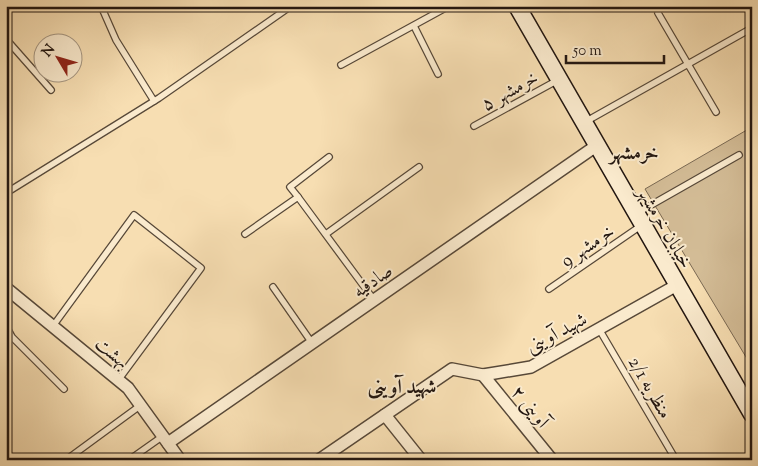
<svg xmlns="http://www.w3.org/2000/svg" width="758" height="466" font-family="'Sorts Mill Goudy',Amiri,serif">
<rect width="100%" height="100%" fill="#f7deb2"/>
<filter id="stains"><feTurbulence type="fractalNoise" baseFrequency=".004" numOctaves="4"/><feColorMatrix values="0 0 0 0 .2 0 0 0 0 .09 0 0 0 0 .02 0 0 0 .5 -.17"/></filter>
<radialGradient id="worn" r=".72"><stop offset=".6" stop-color="#630" stop-opacity="0"/><stop offset="1" stop-color="#630" stop-opacity=".3"/></radialGradient>
<!-- green -->
<polygon fill="#d3bc96" stroke="#7a6953" points="752,127 752,367 645,189"/>
<g fill="none" stroke-linecap="round" stroke-linejoin="round">
<!-- lane casing -->
<g stroke="#574838" stroke-width="8">
<g id="lane">
<polyline points="101,6 116,40 154,101"/>
<polyline points="658,13 716,112"/>
<polyline points="414,26 438,74"/>
<polyline points="6,39 51,90"/>
<polyline points="341,65 449,6"/>
<polyline points="585,122 752,28"/>
<polyline points="474,126 558,80"/>
<polyline points="6,193 159,98 291,6"/>
<polyline points="298,197 290,187 329,157"/>
<polyline points="637,213 739,155"/>
<polyline points="245,234 298,197 374,300"/>
<polyline points="326,234 419,167"/>
<polyline points="273,287 312,343"/>
<polyline points="549,289 642,225"/>
<polyline points="6,326 12,337 64,389"/>
<polyline points="53,326 134,215 201,268 119,379"/>
<polyline points="599,329 676,460"/>
<polyline points="66,460 141,405"/>
<polyline points="129,460 163,436"/>
</g>
</g>
<!-- street casing -->
<g stroke="#574838" stroke-width="14">
<g id="street">
<polyline points="6,288 128,388 180,460"/>
<polyline points="483,375 552,460"/>
<polyline points="385,415 421,460"/>
<polyline points="168,443 596,146"/>
<polyline points="319,460 452,369 483,375 531,367 677,285"/>
</g>
</g>
<!-- secondary casing -->
<g stroke="#221610" stroke-width="19">
<polyline id="secondary" points="517,6 752,414"/>
</g>
<!-- lane -->
<use href="#lane" stroke="#faeacd" stroke-width="5.5"/>
<!-- street -->
<use href="#street" stroke="#faeacd" stroke-width="11"/>
<!-- secondary -->
<use href="#secondary" stroke="#faeacd" stroke-width="16"/>
</g>
<g text-anchor="middle" stroke-width="4" stroke-linejoin="round" paint-order="stroke">
<!-- street labels -->
<g font-size="19" fill="#221610" stroke="#faeacd">
<text transform="translate(509 90) rotate(-29)" y="7">خرمشهر ۵</text>
<text transform="translate(666 227) rotate(60)" y="7">خیابان خرمشهر</text>
<text transform="translate(587 245) rotate(-34)" y="7">خرمشهر 9</text>
<text transform="translate(372 280) rotate(-35)" y="7">صادقیه</text>
<text transform="translate(556 332) rotate(-28)" y="7">شهید آوینی</text>
<text transform="translate(113 352) rotate(40)" y="7">بهشت</text>
<text transform="translate(651 387) rotate(60)" y="7">منظریه 2/1</text>
<text transform="translate(531 406) rotate(51)" y="7">آوینی ۲</text>
</g>
<!-- neighbourhood labels -->
<g font-size="20" font-weight="bold" fill="#221610" stroke="#faeacd">
<text x="634" y="159">خرمشهر</text>
<text x="402" y="393">شهید آوینی</text>
</g>
</g>
<!-- margin -->
<rect width="758" height="466" fill="none" stroke="#f7deb2" stroke-width="25"/>
<rect x="8" y="8" width="743" height="451" fill="none" stroke="#221610" stroke-width="2.5"/>
<rect x="12" y="12" width="733" height="441" fill="none" stroke="#221610"/>
<!-- north arrow -->
<g transform="translate(58 58) rotate(308)"><circle r="24" fill="#faeacd" stroke="#a49581"/>
<path d="M0-4L9 19L0 12L-9 19Z" fill="#8f2418"/>
<text y="-8" font-size="14" font-weight="bold" text-anchor="middle" fill="#221610">N</text>
</g>
<!-- scale -->
<path d="M566 55v8h98v-8" fill="none" stroke="#221610" stroke-width="2.5"/>
<text x="573" y="55" font-size="15" fill="#221610" stroke="#faeacd" stroke-width="4" paint-order="stroke">50 m</text>
<rect width="100%" height="100%" filter="url(#stains)"/>
<rect width="100%" height="100%" fill="url(#worn)"/>
</svg>
